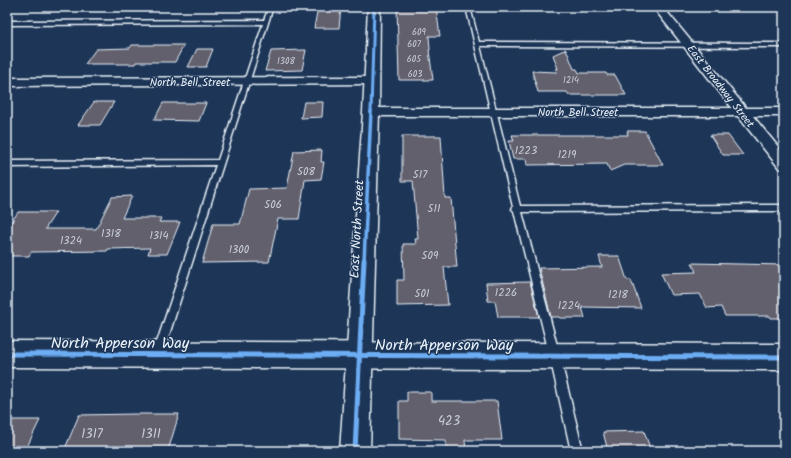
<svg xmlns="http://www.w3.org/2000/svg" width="791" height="458" font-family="Kalam,sans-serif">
<rect width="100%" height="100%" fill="#1d3557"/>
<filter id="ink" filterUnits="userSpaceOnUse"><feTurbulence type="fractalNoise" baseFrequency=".025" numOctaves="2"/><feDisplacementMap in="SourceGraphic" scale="8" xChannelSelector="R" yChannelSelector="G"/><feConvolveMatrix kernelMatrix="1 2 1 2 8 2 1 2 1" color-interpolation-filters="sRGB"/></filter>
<g filter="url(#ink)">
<!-- building -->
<g fill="#63606e" stroke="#e8f1f8">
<polygon points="318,7 341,7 339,28 314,28"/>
<polygon points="397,7 436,7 440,36 429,36 430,50 429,50 433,80 399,80"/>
<polygon points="132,45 184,45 175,62 136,62 135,64 85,64 96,49 130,48"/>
<polygon points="197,49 213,49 206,67 188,67"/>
<polygon points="566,49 574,69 577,69 579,73 606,73 607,75 615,75 626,95 569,95 567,92 538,92 532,71 557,72 556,69 558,69 553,55"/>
<polygon points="306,50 302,70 265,71 271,51"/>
<polygon points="94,102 114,102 100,125 78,125"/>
<polygon points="304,102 323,102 322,117 301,118"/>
<polygon points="163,103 206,103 199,121 154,120"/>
<polygon points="627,131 645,131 663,165 624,165 610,171 607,164 527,165 526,159 513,159 509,141 514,141 512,135 628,135"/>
<polygon points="710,135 728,135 743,155 723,155"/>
<polygon points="402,136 441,136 445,198 451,198 457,267 444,267 448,305 397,306 397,280 404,280 403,244 416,244 415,239 418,239 413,181 402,181"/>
<polygon points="322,150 321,162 324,162 321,179 305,180 299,219 278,219 269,262 202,263 213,224 240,224 249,189 287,188 294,151"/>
<polygon points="132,196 122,218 161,218 159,222 180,222 167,254 148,254 150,248 108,249 107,251 31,252 29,256 7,256 7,229 18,212 56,212 45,229 96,229 112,197"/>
<polygon points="599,256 619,256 627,280 631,280 641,308 582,307 585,318 560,318 559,317 551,317 539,268 602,267"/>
<polygon points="692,263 784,265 784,318 771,318 770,316 725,316 721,307 707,308 700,294 671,295 661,273 696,272"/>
<polygon points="530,282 539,317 498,317 495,301 488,301 486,283"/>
<polygon points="407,392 431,392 431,401 497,401 502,440 465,440 466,451 446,451 446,440 399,439 399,401 407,401"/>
<polygon points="136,414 179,414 168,451 64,451 79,415"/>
<polygon points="13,420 40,420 25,451 7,451 7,430"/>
<polygon points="644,431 651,451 608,451 603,432"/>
</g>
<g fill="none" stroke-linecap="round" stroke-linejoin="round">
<!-- service casing -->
<g stroke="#e8f1f8" stroke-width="3">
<g id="service">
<polygon points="269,7 273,7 164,351 162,354 159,356 156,354 154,351 216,165 7,167 7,161 218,160 263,24 7,25 7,21 264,20"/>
<polygon points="466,7 470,7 479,42 784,43 784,47 480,46 520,206 784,205 784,211 522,212 560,357 583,451 571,451 550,357 514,211 512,209 513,207"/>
</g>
</g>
<!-- minor casing -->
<g stroke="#e8f1f8" stroke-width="3">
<g id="minor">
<polygon points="653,7 663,7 746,108 784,108 784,116 753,116 784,154 784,169 779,168 738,116 371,116 366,115 364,112 366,109 371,108 732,108"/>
<polygon points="372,77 376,78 378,81 376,84 7,86 7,78"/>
</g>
</g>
<!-- tertiary casing -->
<g stroke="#e8f1f8" stroke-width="3">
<polygon id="tertiary" points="368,7 380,7 379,112 370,451 340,451 363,112"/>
</g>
<!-- secondary casing -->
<g stroke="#e8f1f8" stroke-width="3">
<polygon id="secondary" points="7,341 784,344 784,370 7,367"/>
</g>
<!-- service -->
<use href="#service" fill="#1d3557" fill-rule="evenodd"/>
<!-- minor -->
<use href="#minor" fill="#1d3557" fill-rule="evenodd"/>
<!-- tertiary -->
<use href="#tertiary" fill="#1d3557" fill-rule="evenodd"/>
<!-- secondary -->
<use href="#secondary" fill="#1d3557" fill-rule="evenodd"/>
<!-- cycleway-far2 casing -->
<g stroke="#1d3557" stroke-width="4.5">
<polyline id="cycleway-far2" points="371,112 374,7"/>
</g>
<!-- cycleway-far1 casing -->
<g stroke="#1d3557" stroke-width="6">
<polyline id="cycleway-far1" points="364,261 371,111"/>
</g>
<!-- cycleway casing -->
<g stroke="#1d3557" stroke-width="8">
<g id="cycleway">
<polyline points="7,354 784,357"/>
<polyline points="355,451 364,260"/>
</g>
</g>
<!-- cycleway-far2 -->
<use href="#cycleway-far2" stroke="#6dadf4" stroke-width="3"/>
<!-- cycleway-far1 -->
<use href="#cycleway-far1" stroke="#6dadf4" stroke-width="3.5"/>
<!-- cycleway -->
<use href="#cycleway" stroke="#6dadf4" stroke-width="5"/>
</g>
</g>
<g text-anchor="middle" stroke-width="3" stroke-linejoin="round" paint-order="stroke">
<!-- far-number labels -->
<g font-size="9" fill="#c7cdd6">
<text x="419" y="35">609</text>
<text x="414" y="47">607</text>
<text x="414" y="62">605</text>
<text x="286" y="64">1308</text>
<text x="415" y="77">603</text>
<text x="571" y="83">1214</text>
</g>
<!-- far-street labels -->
<g font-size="11" fill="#e8f1f8" stroke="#1d3557">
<text x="190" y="86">North Bell Street</text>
<text transform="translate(721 86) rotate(52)" y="4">East Broadway Street</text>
<text x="578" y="116">North Bell Street</text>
</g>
<!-- number labels -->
<g font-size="11" fill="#c7cdd6">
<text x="526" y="154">1223</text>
<text x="567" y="158">1219</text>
<text x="306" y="175">508</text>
<text x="420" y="178">517</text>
<text x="273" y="208">506</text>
<text x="434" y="212">511</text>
<text x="111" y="237">1318</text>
<text x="159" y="239">1314</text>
<text x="71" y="244">1324</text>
<text x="239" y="253">1300</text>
<text x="430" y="259">509</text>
<text x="506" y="296">1226</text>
<text x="422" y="297">501</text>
<text x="618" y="298">1218</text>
<text x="569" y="309">1224</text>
</g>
<!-- street labels -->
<g font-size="13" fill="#e8f1f8" stroke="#1d3557">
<text transform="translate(356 229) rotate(-87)" y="5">East North Street</text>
</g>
<!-- near-number labels -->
<g font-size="13" fill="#c7cdd6">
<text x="449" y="425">423</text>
<text x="92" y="438">1317</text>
<text x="151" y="438">1311</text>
</g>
<!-- near-street labels -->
<g font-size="16" fill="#e8f1f8" stroke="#1d3557">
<text x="120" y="348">North Apperson Way</text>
<text x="444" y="350">North Apperson Way</text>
</g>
</g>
<!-- margin -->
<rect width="791" height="458" fill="none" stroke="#1d3557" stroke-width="24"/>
<rect x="12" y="12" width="767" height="434" fill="none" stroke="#e8f1f8" stroke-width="1.5" filter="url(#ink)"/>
</svg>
